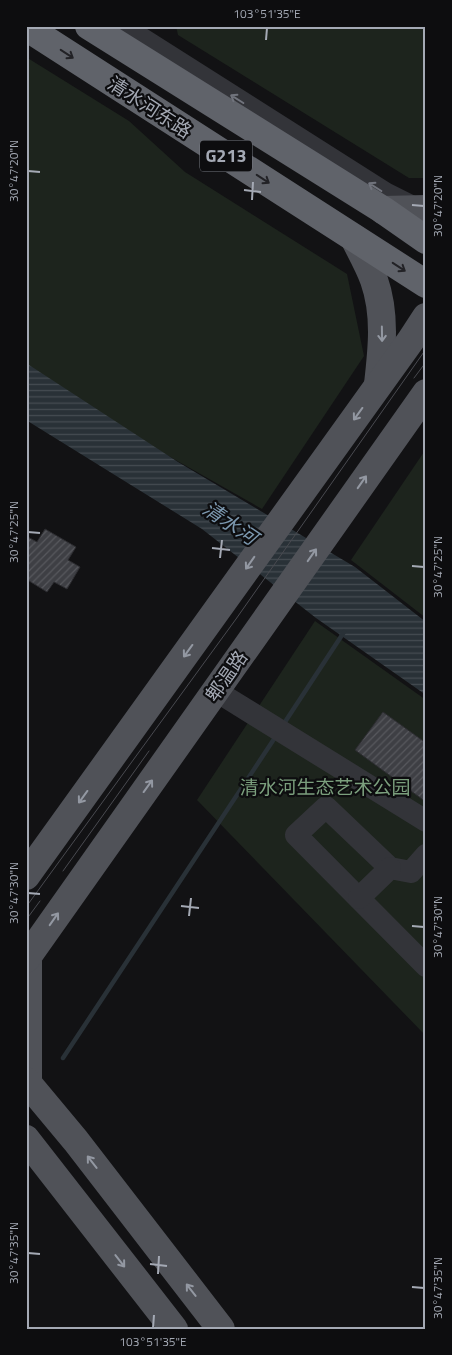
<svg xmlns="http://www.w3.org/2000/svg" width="452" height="1355" font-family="'Titillium Web','Noto Sans SC',sans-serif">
<defs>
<pattern id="water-rules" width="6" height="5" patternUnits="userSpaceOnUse" patternTransform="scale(1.25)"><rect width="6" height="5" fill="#293137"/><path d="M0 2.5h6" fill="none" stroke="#454c52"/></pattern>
<pattern id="building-hatch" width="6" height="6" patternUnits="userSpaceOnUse" patternTransform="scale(1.25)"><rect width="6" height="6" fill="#3e3f44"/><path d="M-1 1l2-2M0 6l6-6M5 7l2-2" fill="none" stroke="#57585d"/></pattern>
</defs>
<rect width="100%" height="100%" fill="#121214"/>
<!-- green -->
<g fill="#1d241d">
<polygon points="176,26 426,26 426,178 409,178 178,35"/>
<polygon points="26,57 129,121 185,172 347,274 364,356 262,509 158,450 26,364"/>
<polygon points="426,449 426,618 351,560"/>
<polygon points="315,621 426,700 426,1036 197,800"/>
</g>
<!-- water -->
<polygon fill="url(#water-rules)" points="26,363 178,462 355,567 426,622 426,695 316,618 202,529 26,420"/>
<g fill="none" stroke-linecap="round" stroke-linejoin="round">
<!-- stream -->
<g stroke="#293137" stroke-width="4.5">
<polyline points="283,725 344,632"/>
<polyline points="63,1058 276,736"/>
</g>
</g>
<!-- building -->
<g fill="url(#building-hatch)" stroke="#2c2c30">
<polygon points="45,529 76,547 68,560 80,567 67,589 54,582 47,592 26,579 26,536 37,542"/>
<polygon points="383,712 426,743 426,802 355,750"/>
</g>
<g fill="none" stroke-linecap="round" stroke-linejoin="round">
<!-- minor -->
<g stroke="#333439" stroke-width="22">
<polyline points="122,26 385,193 417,209"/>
<polyline points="216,691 426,821"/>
<polyline points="426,855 411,872 390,868 326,807 296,835 426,966"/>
<polyline points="359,898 390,868"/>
</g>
<!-- major -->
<g stroke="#505258" stroke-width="28">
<polyline points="383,210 426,209"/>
<path d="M354,238C361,252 369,266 374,280C386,314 382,349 378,384"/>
<polyline points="26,876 411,340 426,317"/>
<polyline points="28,957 28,1083"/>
<polyline points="26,959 426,393"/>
<polyline points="26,1081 76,1141 221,1329"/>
<polyline points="26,1139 174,1329"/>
</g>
<!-- highway -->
<g stroke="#60636a" stroke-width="28">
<polyline points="89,26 383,210 426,240"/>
<polyline points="26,27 426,284"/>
</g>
<!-- tram -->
<g stroke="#494a50" stroke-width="1">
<polyline points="414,378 426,362"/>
<polyline points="63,871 149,751"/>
<polyline points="26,907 236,619 426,349"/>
<polyline points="26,920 40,901"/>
</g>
</g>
<!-- one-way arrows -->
<defs><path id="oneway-shaft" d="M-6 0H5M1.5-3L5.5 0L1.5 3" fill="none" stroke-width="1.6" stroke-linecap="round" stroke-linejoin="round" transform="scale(1.25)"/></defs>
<g stroke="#222226">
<use href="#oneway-shaft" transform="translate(67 54) rotate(33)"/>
<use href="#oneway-shaft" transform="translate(263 179) rotate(33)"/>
<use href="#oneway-shaft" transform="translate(399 267) rotate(33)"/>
</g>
<g stroke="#71747d">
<use href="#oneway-shaft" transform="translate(237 99) rotate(-148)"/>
<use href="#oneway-shaft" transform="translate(375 187) rotate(-148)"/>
</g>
<g stroke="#9398a2">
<use href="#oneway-shaft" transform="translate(382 334) rotate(89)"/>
<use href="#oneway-shaft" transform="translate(358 414) rotate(126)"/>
<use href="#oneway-shaft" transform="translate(362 482) rotate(-55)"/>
<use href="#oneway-shaft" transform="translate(312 555) rotate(-55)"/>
<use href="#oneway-shaft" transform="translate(250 563) rotate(125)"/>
<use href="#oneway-shaft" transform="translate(188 651) rotate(126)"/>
<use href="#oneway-shaft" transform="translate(148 786) rotate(-54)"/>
<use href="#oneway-shaft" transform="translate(83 797) rotate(126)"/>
<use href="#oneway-shaft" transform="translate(54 919) rotate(-55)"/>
<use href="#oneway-shaft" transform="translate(92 1162) rotate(-128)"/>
<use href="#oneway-shaft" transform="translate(120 1261) rotate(52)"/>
<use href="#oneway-shaft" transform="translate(191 1290) rotate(-128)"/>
</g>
<!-- ticks -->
<path fill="none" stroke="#a4a9b4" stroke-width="2" d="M266,40L267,28M28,171L40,172M244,190L261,192M252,200L253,182M412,205L424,206M28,532L40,533M212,548L230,550M220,558L222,540M412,566L424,567M28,893L40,894M181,906L199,908M189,916L191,898M412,926L424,927M28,1253L40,1254M150,1264L167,1266M158,1274L159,1256M412,1287L424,1288M153,1328L154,1315"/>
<g text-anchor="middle" stroke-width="4.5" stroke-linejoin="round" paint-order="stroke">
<!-- shield labels -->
<rect fill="#0d0d0f" stroke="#777a82" stroke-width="1" x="200" y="140.5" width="52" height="31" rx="4"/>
<g font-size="18" font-weight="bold" fill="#a4a9b4">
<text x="226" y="162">G213</text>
</g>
<!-- street labels -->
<g font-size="19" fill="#a4a9b4" stroke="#0d0d0f">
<text transform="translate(150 107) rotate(33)" y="7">清水河东路</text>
<text transform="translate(226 676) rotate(-55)" y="7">郫温路</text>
</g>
<!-- park labels -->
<g font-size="19" fill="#7b9f7d" stroke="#0d0d0f">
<text x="325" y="794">清水河生态艺术公园</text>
</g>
<!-- water labels -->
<g font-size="20" font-style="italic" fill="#7c98af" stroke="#0d0d0f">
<text transform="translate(230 523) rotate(34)" y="7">清水河</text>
</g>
</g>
<!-- border -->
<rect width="452" height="1355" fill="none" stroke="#0d0d0f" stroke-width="55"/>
<rect x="28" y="28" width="396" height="1300" fill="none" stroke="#a4a9b4" stroke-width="2"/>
<g font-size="12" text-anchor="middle" fill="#a4a9b4">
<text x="267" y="18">103°51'35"E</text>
<text transform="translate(14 171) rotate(-90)" y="4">30°47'20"N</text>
<text transform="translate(438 206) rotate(-90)" y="4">30°47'20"N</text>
<text transform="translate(14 532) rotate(-90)" y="4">30°47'25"N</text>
<text transform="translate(438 567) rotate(-90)" y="4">30°47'25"N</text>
<text transform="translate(14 893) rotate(-90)" y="4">30°47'30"N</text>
<text transform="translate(438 927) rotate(-90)" y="4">30°47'30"N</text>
<text transform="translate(14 1253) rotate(-90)" y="4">30°47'35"N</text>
<text transform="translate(438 1288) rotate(-90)" y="4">30°47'35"N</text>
<text x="153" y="1346">103°51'35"E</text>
</g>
</svg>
